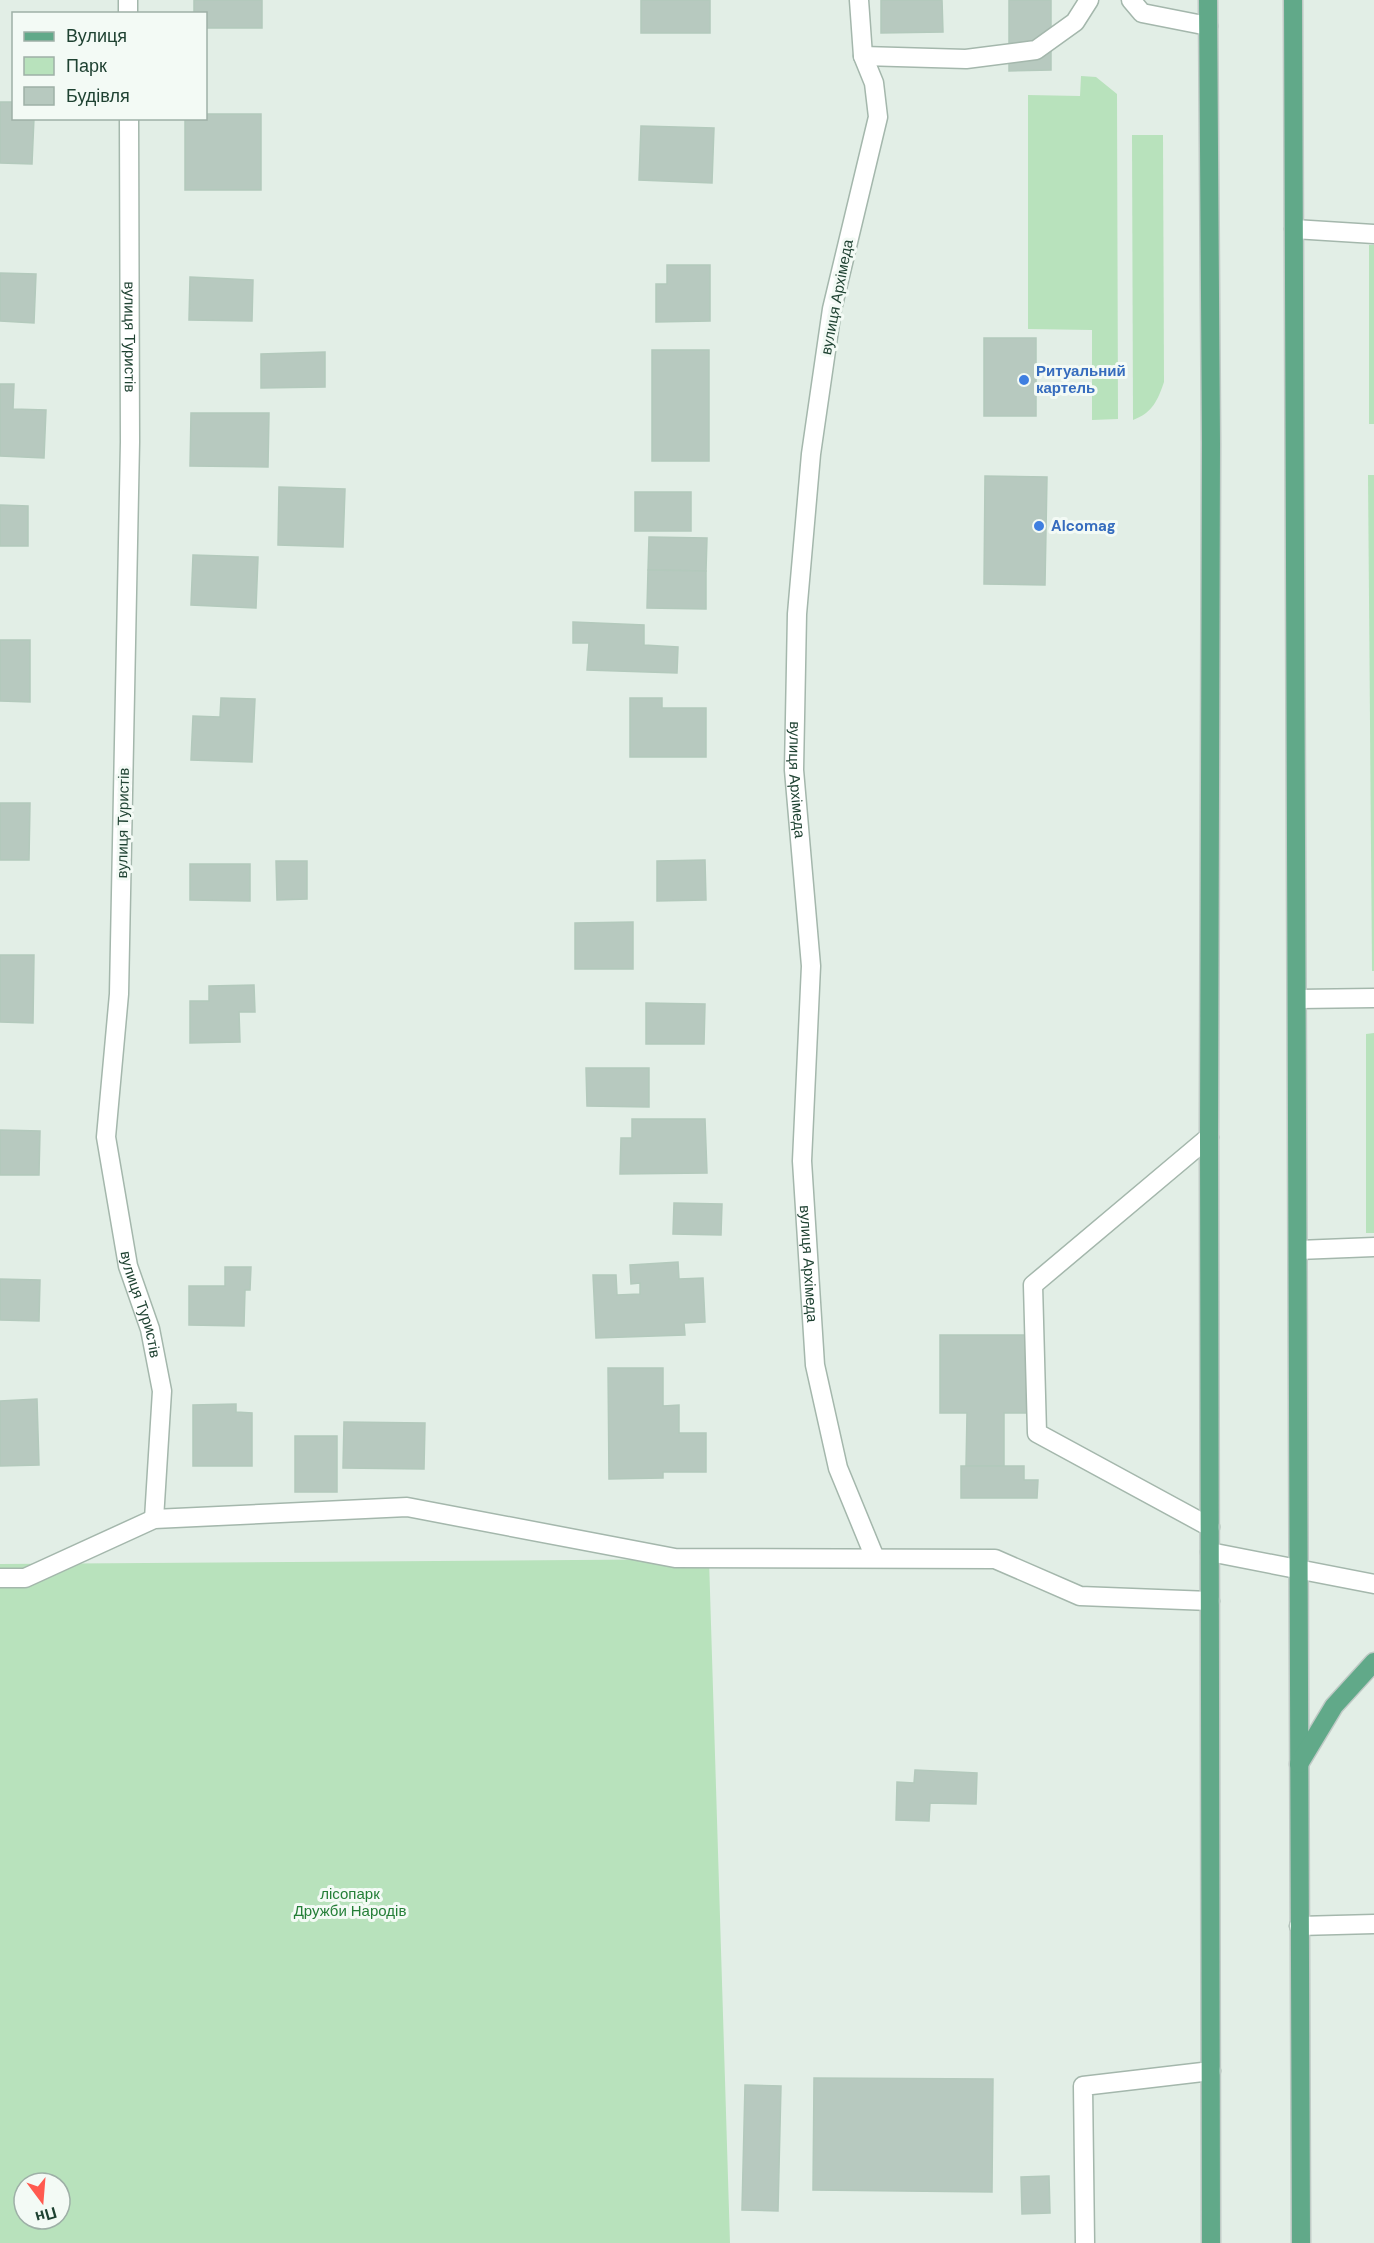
<svg xmlns="http://www.w3.org/2000/svg" width="1374" height="2243" font-family="'DM Sans',sans-serif">
<rect width="100%" height="100%" fill="#e2eee6"/>
<!-- green -->
<g fill="#b8e2bc" fill-rule="evenodd">
<polygon points="1081,76 1096,77 1117,94 1118,419 1092,420 1092,330 1028,329 1028,95 1080,96"/>
<path d="M1132,135H1163L1164,382C1158,400 1152,413 1133,420Z"/>
<rect x="1369" y="245" width="5" height="179"/>
<polygon points="1368,475 1374,475 1374,971 1372,971"/>
<polygon points="1374,1033 1374,1233 1366,1233 1366,1034"/>
<path d="M709,1559L730,2243H0V1564ZM24,2183H60V2219H24Z"/>
</g>
<!-- building -->
<g fill="#b7c9bf" stroke="#b3c9bc" stroke-width="1.5">
<polygon points="194,0 262,0 262,28 206,28 206,14 194,14"/>
<rect x="641" y="0" width="69" height="33"/>
<polygon points="881,0 942,0 943,32 881,33"/>
<polygon points="1009,0 1051,0 1051,70 1009,71"/>
<polygon points="0,102 14,102 14,118 34,118 32,164 0,163"/>
<polygon points="206,114 261,114 261,190 185,190 185,118 206,118"/>
<polygon points="641,126 714,128 712,183 639,180"/>
<polygon points="667,265 710,265 710,321 656,322 656,284 667,284"/>
<polygon points="0,273 36,274 34,323 0,321"/>
<polygon points="190,277 253,280 252,321 189,320"/>
<rect x="984" y="338" width="52" height="78"/>
<rect x="652" y="350" width="57" height="111"/>
<polygon points="325,352 325,387 261,388 261,354"/>
<polygon points="0,384 14,384 13,409 46,410 44,458 0,456"/>
<polygon points="191,413 269,413 268,467 190,466"/>
<polygon points="985,476 1047,477 1045,585 984,584"/>
<polygon points="279,487 345,489 343,547 278,545"/>
<rect x="635" y="492" width="56" height="39"/>
<polygon points="0,505 28,506 28,546 0,546"/>
<polygon points="649,537 707,538 706,571 648,570"/>
<polygon points="193,555 258,557 256,608 191,605"/>
<polygon points="648,570 706,571 706,609 647,608"/>
<polygon points="573,622 644,625 644,645 678,647 677,673 587,670 589,643 573,643"/>
<polygon points="0,640 30,640 30,702 0,701"/>
<polygon points="221,698 255,699 252,762 191,760 193,716 220,717"/>
<polygon points="630,698 662,698 662,708 706,708 706,757 630,757"/>
<polygon points="0,803 30,803 29,860 0,860"/>
<polygon points="705,860 706,900 657,901 657,861"/>
<polygon points="276,861 307,861 307,899 277,900"/>
<polygon points="190,864 250,864 250,901 190,900"/>
<polygon points="633,922 633,969 575,969 575,923"/>
<polygon points="0,955 34,955 33,1023 0,1022"/>
<polygon points="254,985 255,1012 239,1012 240,1042 190,1043 190,1001 209,1001 209,986"/>
<polygon points="646,1003 705,1004 704,1044 646,1044"/>
<polygon points="586,1068 649,1068 649,1107 587,1106"/>
<polygon points="632,1119 705,1119 707,1173 620,1174 621,1138 632,1138"/>
<polygon points="0,1130 40,1131 39,1175 0,1175"/>
<polygon points="674,1203 722,1204 721,1235 673,1234"/>
<polygon points="678,1262 679,1279 703,1278 705,1322 684,1323 685,1335 596,1338 593,1275 616,1275 617,1295 640,1294 640,1283 631,1284 630,1265"/>
<polygon points="225,1267 251,1267 250,1290 245,1290 244,1326 189,1325 189,1286 225,1286"/>
<polygon points="0,1279 40,1280 39,1321 0,1320"/>
<polygon points="940,1335 1032,1335 1032,1413 1004,1413 1004,1466 966,1466 967,1413 940,1413"/>
<polygon points="608,1368 663,1368 663,1406 679,1405 679,1433 706,1433 706,1472 663,1472 663,1478 609,1479"/>
<polygon points="37,1399 39,1465 0,1466 0,1401"/>
<polygon points="236,1404 236,1412 252,1413 252,1466 193,1466 193,1405"/>
<polygon points="344,1422 425,1423 424,1469 343,1468"/>
<rect x="295" y="1436" width="42" height="56"/>
<polygon points="961,1466 1024,1466 1024,1480 1038,1480 1037,1498 961,1498"/>
<polygon points="915,1770 977,1773 976,1804 930,1803 929,1821 896,1820 897,1782 914,1783"/>
<polygon points="814,2078 993,2079 992,2192 813,2190"/>
<polygon points="745,2085 781,2086 778,2211 742,2210"/>
<polygon points="1049,2176 1050,2213 1022,2214 1021,2177"/>
</g>
<g fill="none" stroke-linecap="round" stroke-linejoin="round">
<!-- service casing -->
<g stroke="#a4b7ac" stroke-width="21">
<g id="service">
<polyline points="1131,0 1142,13 1208,26"/>
<polyline points="863,56 966,59 1036,50 1075,22 1089,0"/>
<polyline points="1294,229 1374,234"/>
<polyline points="1298,999 1374,998"/>
<polyline points="1209,1137 1033,1285 1037,1433 1210,1527"/>
<polyline points="1298,1250 1374,1247"/>
<polyline points="1299,1926 1374,1924"/>
<polyline points="1085,2243 1083,2086 1211,2071"/>
</g>
</g>
<!-- minor casing -->
<g stroke="#a4b7ac" stroke-width="21">
<g id="minor">
<polyline points="128,0 128,14"/>
<path id="s1" d="M859,0L863,56L874,83L878,117L832,309L811,454L797,614L794,770L811,966L802,1161L815,1365L838,1468L875,1558"/>
<path id="s2" d="M129,118L130,442L119,994L106,1137L128,1266L150,1329L162,1391L154,1519"/>
<polyline points="1210,1552 1374,1584"/>
<polyline points="0,1578 25,1578 154,1519 407,1507 675,1558 995,1559 1080,1596 1210,1601"/>
</g>
</g>
<!-- primary casing -->
<g stroke="#c0cac6" stroke-width="21">
<g id="primary">
<polyline points="1208,0 1211,443 1209,1137 1211,2243"/>
<polyline points="1293,0 1301,2243"/>
<polyline points="1299,1764 1334,1706 1374,1662"/>
</g>
</g>
<!-- service -->
<use href="#service" stroke="#fff" stroke-width="18"/>
<!-- minor -->
<use href="#minor" stroke="#fff" stroke-width="18"/>
<!-- primary -->
<use href="#primary" stroke="#61a989" stroke-width="18"/>
</g>
<!-- markers -->
<g fill="#3f7fe0" stroke="#f3faf5" stroke-width="2">
<circle cx="1024" cy="380" r="6"/>
<circle cx="1039" cy="526" r="6"/>
</g>
<g text-anchor="middle" stroke-width="6" stroke-linejoin="round" paint-order="stroke">
<!-- street labels -->
<g font-size="15" fill="#1f4232" stroke="#f3faf5">
<text transform="translate(837 297) rotate(-79)" y="5">вулиця Архімеда</text>
<text dy="5" stroke="none"><textPath href="#s2" startOffset="219">вулиця Туристів</textPath></text>
<text dy="5" stroke="none"><textPath href="#s1" startOffset="790">вулиця Архімеда</textPath></text>
<text transform="translate(123 823) rotate(-89)" y="5">вулиця Туристів</text>
<text dy="5" stroke="none"><textPath href="#s1" startOffset="1275">вулиця Архімеда</textPath></text>
<text dy="5" stroke="none"><textPath href="#s2" startOffset="1191">вулиця Туристів</textPath></text>
</g>
<!-- shop labels -->
<g font-size="15" font-weight="bold" fill="#366cbe" stroke="#f3faf5" text-anchor="start">
<text x="1036" y="376">Ритуальний<tspan x="1036" dy="17">картель</tspan></text>
<text x="1051" y="531">Alcomag</text>
</g>
<!-- park labels -->
<g font-size="15" fill="#247e37" stroke="#f3faf5">
<text x="350" y="1899">лісопарк<tspan x="350" dy="17">Дружби Народів</tspan></text>
</g>
</g>
<!-- legend -->
<rect x="12" y="12" width="195" height="108" fill="#f3faf5" stroke="#9eb0a7" stroke-width="1.5"/>
<rect x="24" y="32" width="30" height="9" fill="#61a989" stroke="#9eb0a7" stroke-width="1.5"/>
<text x="66" y="42" font-size="18" fill="#1f4232">Вулиця</text>
<rect x="24" y="57" width="30" height="18" fill="#b8e2bc" stroke="#9eb0a7" stroke-width="1.5"/>
<text x="66" y="72" font-size="18" fill="#1f4232">Парк</text>
<rect x="24" y="87" width="30" height="18" fill="#b7c9bf" stroke="#9eb0a7" stroke-width="1.5"/>
<text x="66" y="102" font-size="18" fill="#1f4232">Будівля</text>
<!-- north arrow -->
<g transform="translate(42 2201) rotate(164)"><circle r="28" fill="#f3faf5" stroke="#9eb0a7" stroke-width="1.5"/>
<path d="M0-4.5L10 22L0 15L-10 22Z" fill="#ff5a4f"/>
<text y="-9" font-size="16" font-weight="bold" text-anchor="middle" fill="#1f4232">Пн</text>
</g>
</svg>
